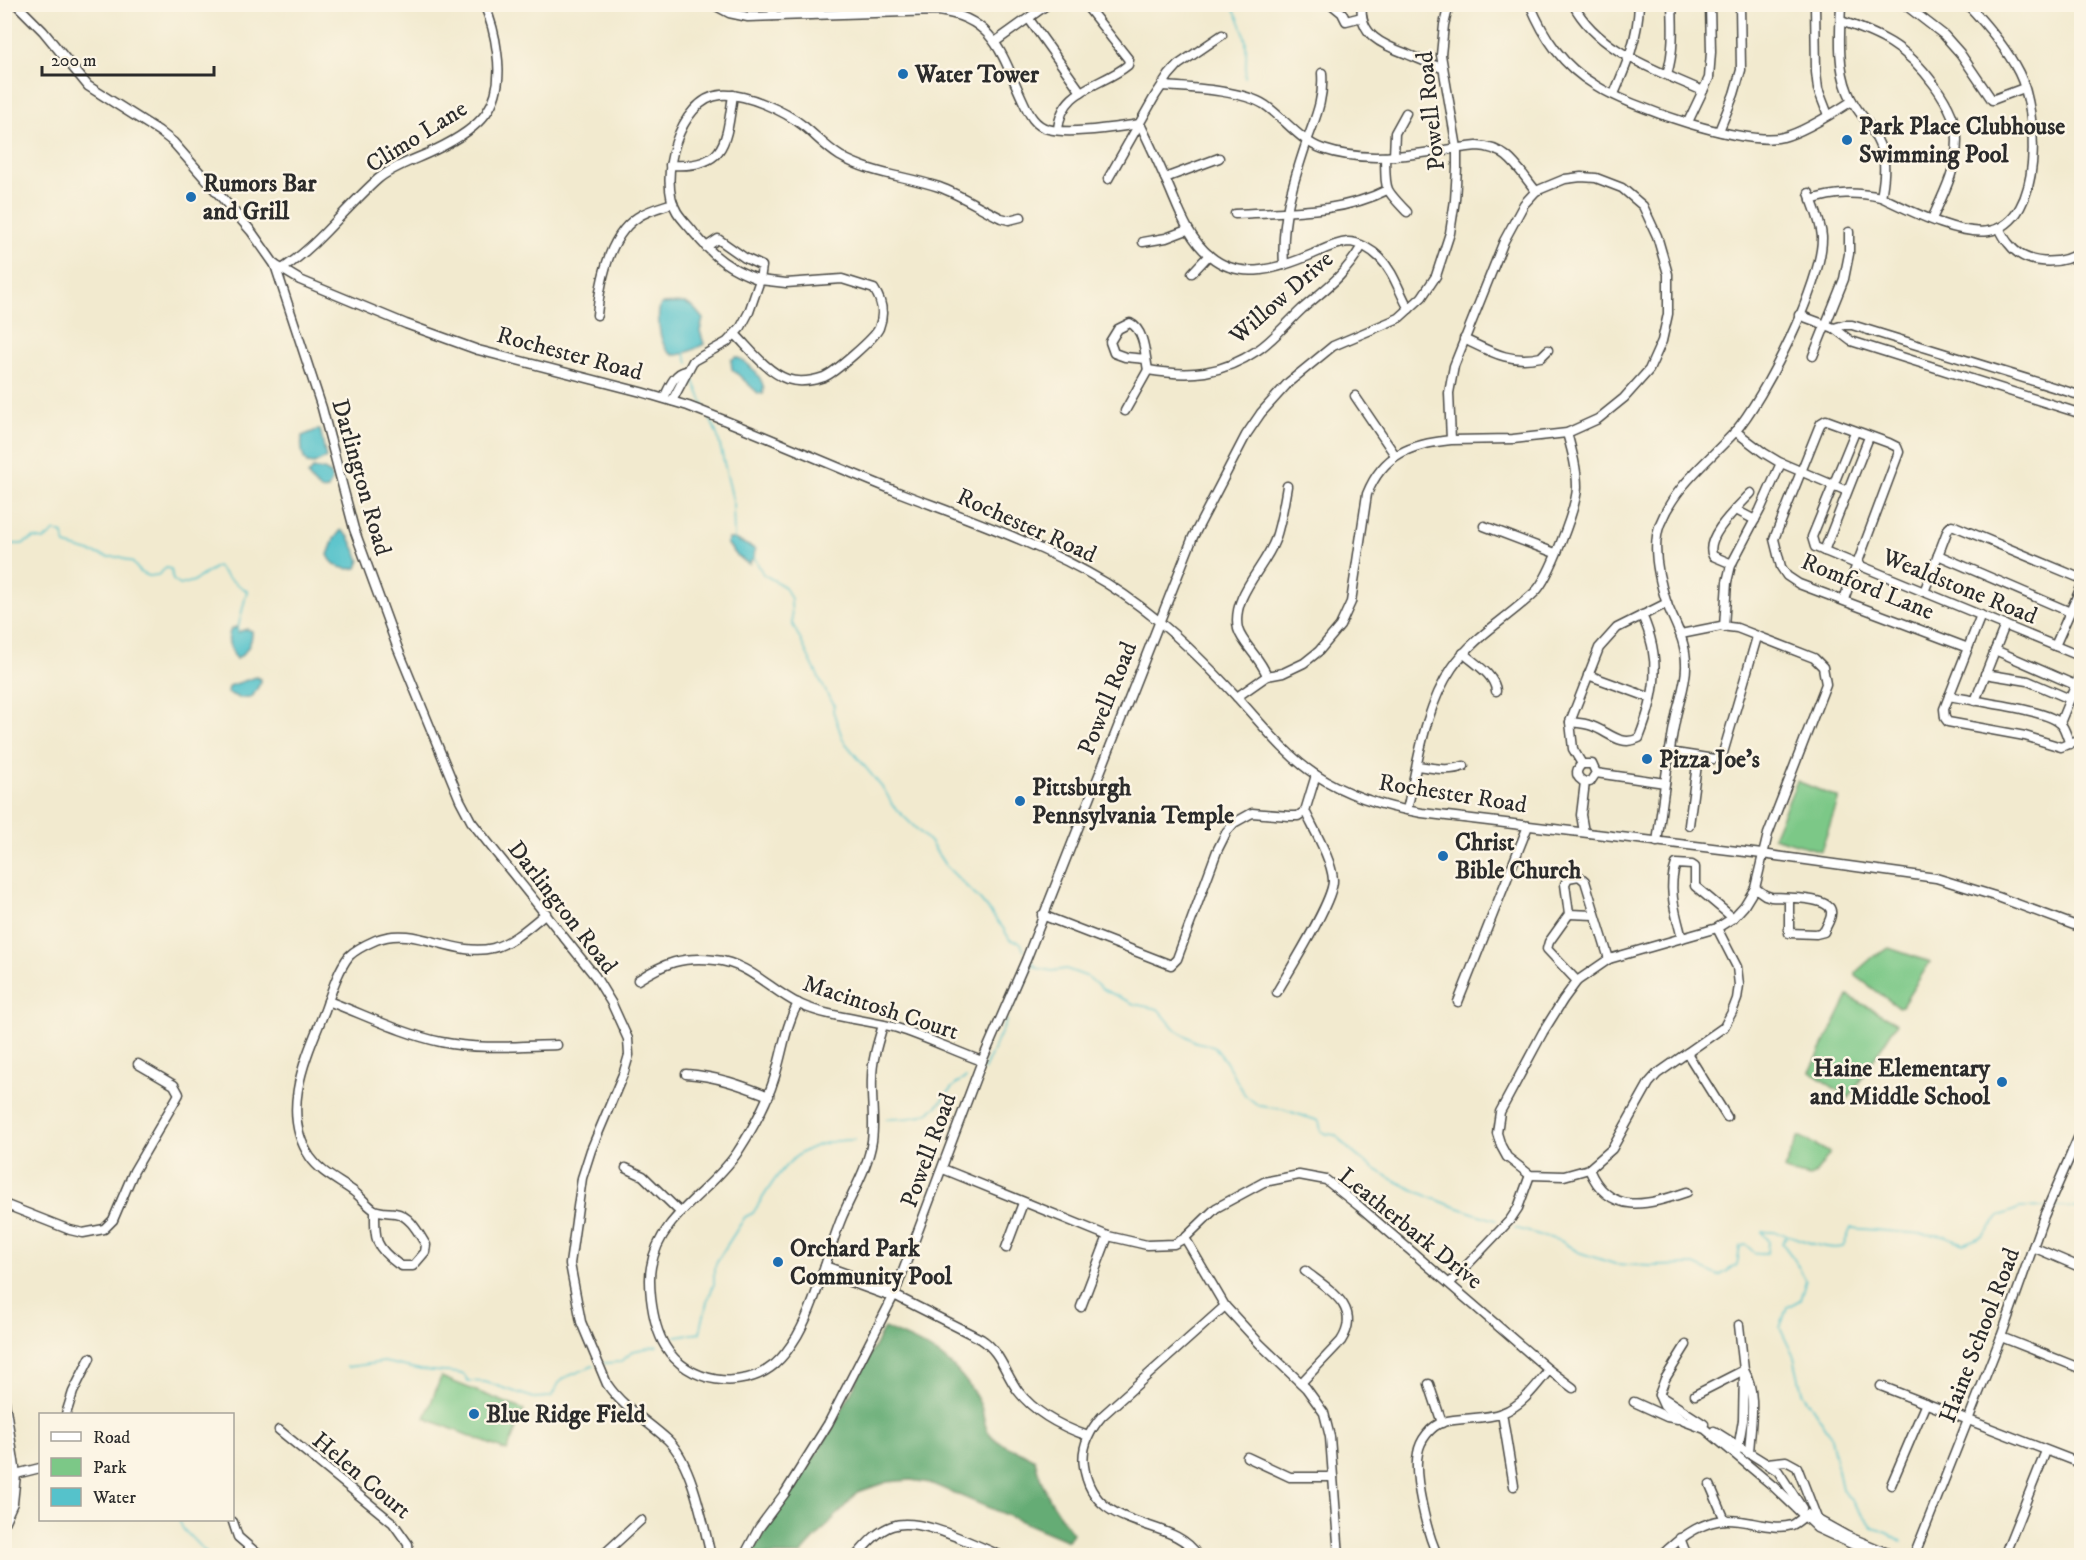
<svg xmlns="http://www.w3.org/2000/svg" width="2086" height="1560" font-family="'IM FELL DW Pica',serif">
<rect width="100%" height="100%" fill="#fcf5e5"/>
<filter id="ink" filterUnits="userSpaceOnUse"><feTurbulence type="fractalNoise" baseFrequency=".0167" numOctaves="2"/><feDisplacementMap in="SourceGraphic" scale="12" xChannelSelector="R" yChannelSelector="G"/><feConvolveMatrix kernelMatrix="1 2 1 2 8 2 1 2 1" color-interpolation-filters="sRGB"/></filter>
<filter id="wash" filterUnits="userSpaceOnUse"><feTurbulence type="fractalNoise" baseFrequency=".008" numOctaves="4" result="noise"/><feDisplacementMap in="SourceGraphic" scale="24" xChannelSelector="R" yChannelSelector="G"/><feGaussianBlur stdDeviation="1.35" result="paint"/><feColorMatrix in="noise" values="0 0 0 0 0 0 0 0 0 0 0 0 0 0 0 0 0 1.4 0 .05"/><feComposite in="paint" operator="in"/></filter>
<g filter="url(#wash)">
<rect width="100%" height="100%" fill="#f2eacf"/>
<!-- green -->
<g fill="#7cc887" stroke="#547a59" stroke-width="1.5">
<polygon points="1797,781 1839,798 1821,851 1773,837"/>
<polygon points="1889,948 1930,962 1902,1006 1898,1007 1856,976 1856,972 1874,956"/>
<polygon points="1848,996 1897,1023 1849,1098 1810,1072"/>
<polygon points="1798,1137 1801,1137 1830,1153 1815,1174 1810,1177 1788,1172 1784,1169"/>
<polygon points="441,1377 524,1410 507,1451 425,1418"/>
</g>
<!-- forest -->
<path fill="#65ac74" stroke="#486c50" stroke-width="1.5" d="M884,1328C928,1346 957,1359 980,1404C984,1412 983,1423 988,1431C999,1448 1020,1449 1035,1460C1041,1488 1055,1511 1073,1533L1068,1541L930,1483L911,1480L887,1482L858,1492L800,1555H751L768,1526L831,1431Z"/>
<!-- water -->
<g fill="#55c2cb" stroke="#40767b" stroke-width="1.5">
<path d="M685,303L693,307L703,319L700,331L704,344C696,348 685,355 676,355C660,355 655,315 661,304Z"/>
<path d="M736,357C748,362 767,380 763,394L758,393L732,369L731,360Z"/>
<path d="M317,430H320L321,433L326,458L314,464L307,463C301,456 301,446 302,436Z"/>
<polygon points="313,469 324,470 331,474 332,479 328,489 321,490 313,483 308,475"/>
<path d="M341,530L349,537L360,560L357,568C344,570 334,568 328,555L334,539Z"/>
<path d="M729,539H734L755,549L754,557L749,564C739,559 733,552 727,543Z"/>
<path d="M236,627L238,632L247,629L252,631C253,642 245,655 236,659C231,648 225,642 231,629Z"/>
<polygon points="256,677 260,679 261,682 252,697 239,698 228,693 229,686"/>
</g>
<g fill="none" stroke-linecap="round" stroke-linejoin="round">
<!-- stream -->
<g stroke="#55c2cb" stroke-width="1.5">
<path d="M1231,4C1248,34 1248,45 1245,78"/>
<polyline points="684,351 688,363"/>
<polyline points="691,374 705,408"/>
<polyline points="710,418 718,437 733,501 734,539"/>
<polyline points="4,544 22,544 34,538 44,540 55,531 63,534 65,545 108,557 121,557 133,563 140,572 149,576 158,575 166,568 171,569 173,580 180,585 194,581 217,566 228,578 247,591 237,632"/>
<polyline points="754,557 763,574 785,587 791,599 792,623 828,696 834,704 833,711 843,740 885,791 893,806 930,842 945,865 980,900 1003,928 1010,940 1020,942 1024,951"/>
<path d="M1031,960L1037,968L1052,971L1066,969L1088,977L1102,989L1134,1004L1158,1009L1176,1030L1196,1042L1214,1046L1226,1062L1245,1095L1259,1106L1282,1109L1319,1121L1321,1131L1327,1134L1336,1135C1368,1177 1447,1206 1496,1220"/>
<polyline points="1011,1011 1027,979 1031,966 1034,966"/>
<polyline points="984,1070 1007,1020"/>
<path d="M886,1119C900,1119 920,1119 932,1110C947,1100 946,1087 966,1078"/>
<polyline points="2053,1207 2082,1208"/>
<path d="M1515,1228L1561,1241L1578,1252L1615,1264L1651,1266L1695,1265L1719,1276L1737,1265L1740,1246L1746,1245L1755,1253H1767L1768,1241L1762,1232C1790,1229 1815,1252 1843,1247L1851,1228L1946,1236L1963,1244L1983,1236L2000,1216L2020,1208L2045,1207"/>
<polyline points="1786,1237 1782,1243 1794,1259 1806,1280 1800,1300 1787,1307 1780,1328 1794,1357 1802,1392 1830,1434 1842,1489 1873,1528 1887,1532 1903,1542"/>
<path d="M676,1336L700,1333L707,1302L714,1284V1269L717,1261L745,1217L753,1213C782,1168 795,1140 854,1140"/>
<polyline points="604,1363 621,1362 633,1351 657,1346"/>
<polyline points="347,1367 384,1362 421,1370 458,1373 464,1375 468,1381 485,1382 534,1398 551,1397 559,1383 566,1377 593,1366"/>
<polyline points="179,1520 183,1529 209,1556"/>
</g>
</g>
</g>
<g filter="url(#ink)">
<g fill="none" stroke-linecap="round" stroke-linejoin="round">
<!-- minor casing -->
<g stroke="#494844" stroke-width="11">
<g id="minor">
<path d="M16,4L43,31L88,86L159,131L173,142L251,231L275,265L300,280L406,324L478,350L641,392L688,406C759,433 828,464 898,492C968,519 1042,544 1106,583C1156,614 1196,653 1236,696C1261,723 1284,754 1316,775C1348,796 1385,807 1422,813L1762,854L1936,878L1998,897L2082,928"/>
<path d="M712,4L729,13L748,17L938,11C996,18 1002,57 1024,103C1029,114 1035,126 1048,129C1070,135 1116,127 1140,124"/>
<polyline points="772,4 773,16"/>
<polyline points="1331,4 1342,13 1346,21 1362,17"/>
<path d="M1362,4C1358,35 1383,45 1407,54C1419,59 1430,64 1442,68"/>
<path d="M1530,4C1544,38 1563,66 1595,85C1629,107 1745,147 1783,137C1802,133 1835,112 1852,101"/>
<path d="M1573,4C1598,52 1657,70 1703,91"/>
<polyline points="1815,4 1816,72 1818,89 1828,115"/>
<path d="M1841,4C1840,33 1837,65 1848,92C1852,102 1858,111 1865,119C1885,150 1888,161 1881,197"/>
<polyline points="1904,4 1944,35 1960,53 1992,100 2024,88"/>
<polyline points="952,13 962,4"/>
<polyline points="1029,19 1081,92"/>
<path d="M1841,21C1858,27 1875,33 1891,43C1919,60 1957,106 1957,140C1957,168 1944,193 1932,219"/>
<polyline points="995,42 1048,4"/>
<path d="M1667,74C1674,52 1673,28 1672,4"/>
<path d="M1162,86C1190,88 1242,90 1265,105C1284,118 1300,141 1323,149C1373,166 1426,151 1477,146C1508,147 1518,169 1536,191"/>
<path d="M1614,94C1627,64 1638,38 1639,4"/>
<polyline points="1688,122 1709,78 1711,52 1710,4"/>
<path d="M1140,124C1149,142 1157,160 1165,178C1178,206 1186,236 1210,256C1241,282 1280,268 1313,254C1324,249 1336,243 1348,242C1359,242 1372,250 1380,258C1394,272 1399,292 1409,309"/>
<path d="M1058,130C1061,87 1102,87 1128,65L1129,60L1085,4"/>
<polyline points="1719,131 1734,94 1741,70 1740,4"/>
<polyline points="1394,156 1395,133 1406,113"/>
<path d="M1385,157C1386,191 1383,187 1407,212"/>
<path d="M670,165C727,169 726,141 733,95"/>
<polyline points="1165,178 1219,158"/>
<polyline points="1108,179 1155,96 1169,75 1178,65 1222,35"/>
<path d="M1811,200C1835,192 1856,192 1881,197C1909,210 1958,236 1989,231C2045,221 2038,111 2019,73C2007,49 1986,24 1967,4"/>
<path d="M1235,214C1286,211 1340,214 1387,190"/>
<path d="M1999,228C2002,233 2005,240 2009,244C2025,266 2061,266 2082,251"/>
<polyline points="1143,242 1166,238 1187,230"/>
<path d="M706,247L718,239L745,258L762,266L760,280C728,268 716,259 694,233C689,226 682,220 677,212C657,180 679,98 721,95C746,93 785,111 805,127C817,137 827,148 840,156C871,174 906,176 939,187C961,195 980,208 1001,218L1009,220L1021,217"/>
<path d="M275,265L322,408L354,529L398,649L460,800L471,821L489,844L595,976L612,1004L628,1039L629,1055L624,1072L591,1150L582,1178L570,1264L581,1322L607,1384C623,1408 648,1421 668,1440C692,1463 703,1523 711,1556"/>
<path d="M1284,265C1281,220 1292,186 1306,144C1315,118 1324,101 1322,73"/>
<path d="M282,269C319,245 345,208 378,179C393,166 417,159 435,150C481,128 505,106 497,52C495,35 491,20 484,4"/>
<polyline points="1192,273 1209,255"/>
<path d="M597,315C600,283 608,236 638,217C648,210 661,207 673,203"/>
<polyline points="1799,315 1834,328 1851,341 2082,414"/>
<polyline points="1834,328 1844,325 1852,325 2082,396"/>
<path d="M1464,339C1491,352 1511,364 1541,357L1548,350"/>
<polyline points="1813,356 1844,279 1849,254 1849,232"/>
<path d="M1146,359L1125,357L1114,353L1110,342L1118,329L1130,323C1145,330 1145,356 1148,370"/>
<path d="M1148,370C1190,377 1221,375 1258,350C1274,339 1288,322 1302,309C1329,286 1343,277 1362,246"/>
<polyline points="1355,396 1395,455"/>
<path d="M664,398C669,388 674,373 686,371"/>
<path d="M672,401L693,361L727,342L741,327L749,312L760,280L786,283L842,279L874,289C882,301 885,313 879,328C875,338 834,373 824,377C812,381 799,383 787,379C767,372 750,349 735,334"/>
<polyline points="1125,411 1148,370"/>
<polyline points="1735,431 1764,453 1779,462 1847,491"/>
<polyline points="1855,432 1812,537 1815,547 2082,657"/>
<polyline points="1736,510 1755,520"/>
<polyline points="1484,526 1555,553"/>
<polyline points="1824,551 1869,437"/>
<polyline points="1938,555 2070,612"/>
<path d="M1732,564L1713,556C1703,538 1739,506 1751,493"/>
<polyline points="1924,592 1948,529 1952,525 2082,579"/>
<polyline points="1844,599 1899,452 1897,447 1889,443 1826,420 1821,423 1819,427 1774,539 1781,567 1787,576 1799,584 1968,648"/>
<polyline points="1981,615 1944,709 1945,718 1948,722 2025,736 2061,747 2082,738"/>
<polyline points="1724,627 1727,582 1731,565 1760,510 1781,463"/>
<polyline points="1681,634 1721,626 1737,628 1814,658 1823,667 1826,684 1768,834 1755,888 1744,906 1733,918 1717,928 1609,959 1577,981 1563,1000 1543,1032 1500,1112 1497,1133 1501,1146 1507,1157 1530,1175 1564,1176 1589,1169 1612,1149 1649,1083 1657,1074 1724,1027 1732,1012 1737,999 1739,985 1737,967 1717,928"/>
<polyline points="2055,646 2082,585"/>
<polyline points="1995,650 2075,685"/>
<path d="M1463,653C1474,663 1495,675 1496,691"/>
<polyline points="1985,674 2028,681 2070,699"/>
<polyline points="1588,675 1651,698"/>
<path d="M1267,676C1261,658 1242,644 1238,629C1231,596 1264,569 1275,540C1281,523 1284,504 1287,486"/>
<path d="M1949,696C1972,701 2045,709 2060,723C2065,727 2067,738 2070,744"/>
<path d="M1237,697L1267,676L1283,673L1304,663L1319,651L1340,626L1351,602L1367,494C1383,454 1411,444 1451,440L1449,393L1454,366L1504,241L1524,204L1536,191L1565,179L1581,177L1596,178L1622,188L1643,206L1657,236L1668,274V314L1662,341L1649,370L1624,398L1598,419L1567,433L1513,439L1451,440"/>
<polyline points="1975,701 2005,625"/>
<path d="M1570,722C1576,723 1583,723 1589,725C1607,730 1620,748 1639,738C1656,695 1662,659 1642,615"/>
<polyline points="2060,723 2082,669"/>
<polyline points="1669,752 1714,759 1720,757 1723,753 1757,637"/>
<polyline points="1582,764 1573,749 1570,722 1599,648 1617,628 1667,603"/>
<polyline points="1582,764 1592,764 1596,773 1590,782 1585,782"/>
<path d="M1582,764C1574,771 1576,778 1585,782"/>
<path d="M1417,766C1434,768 1448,772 1464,766"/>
<polyline points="1596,773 1665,783"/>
<path d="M1407,810C1418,763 1424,709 1452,668C1474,636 1508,618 1535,592C1549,579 1577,506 1577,487C1577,469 1572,451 1567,433"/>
<polyline points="1689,825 1698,757"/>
<polyline points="1584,832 1581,815 1585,782"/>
<path d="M1657,842C1663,802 1667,761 1675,721C1678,703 1687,683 1686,664C1686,641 1675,624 1667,604C1659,580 1651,548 1660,524C1675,486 1707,462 1734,433C1764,399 1823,282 1822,237C1821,222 1814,207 1809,193"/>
<path d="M1755,888L1765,895L1771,897C1783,898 1834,896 1831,914C1831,920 1826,926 1824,932L1816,934L1789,933V899"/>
<polyline points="1569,914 1594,915"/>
<polyline points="1042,915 1171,965 1177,959 1217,851 1227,831 1234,823 1252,813 1289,816 1298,816 1305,811 1316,775"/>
<path d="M1682,938C1676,915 1667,888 1676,864L1692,865L1695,867V886L1733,918"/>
<path d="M638,980C664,963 683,956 715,960C749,963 770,990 799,1004C830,1018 864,1019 897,1028C926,1037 954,1051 982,1061"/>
<polyline points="1577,981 1547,949 1549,942 1569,914 1565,884 1568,878 1579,876 1585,881 1609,959"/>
<path d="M1277,992C1289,971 1334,900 1333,880C1332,860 1314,830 1305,811"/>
<path d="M328,1001C365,1015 403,1034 441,1042C479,1050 518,1046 557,1045"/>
<polyline points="1458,1002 1528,826"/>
<path d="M798,1003C785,1027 783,1051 775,1076C767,1103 752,1130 737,1153C710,1193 659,1216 651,1267C649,1277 650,1288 651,1298C653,1315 656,1331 665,1346C687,1383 742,1392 775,1364C784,1356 791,1346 797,1336C818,1299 826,1256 842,1217C852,1193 868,1168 872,1141C875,1120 871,1099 872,1078C872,1060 878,1042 883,1025"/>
<polyline points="1687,1053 1727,1117"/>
<path d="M686,1074C716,1076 741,1085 769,1096"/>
<polyline points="2072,1152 2082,1156"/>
<polyline points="626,1168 643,1176 680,1212"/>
<polyline points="943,1169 1108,1236 1147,1245 1174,1244 1185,1238 1216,1208 1264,1182 1299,1175 1326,1180 1360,1207 1549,1370 1573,1388"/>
<path d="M1589,1169C1609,1217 1648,1205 1687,1192"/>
<polyline points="4,1204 70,1230 83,1233 104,1229 113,1220 134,1171 179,1094 174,1085 138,1064"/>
<path d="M375,1211C375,1239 374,1246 398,1264L402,1266H413L425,1252L426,1245C419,1234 410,1215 395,1213C389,1212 379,1213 373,1209C366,1204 360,1196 353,1191C338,1180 321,1173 310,1157C279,1111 307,1055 325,1010C331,993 338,970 349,956C356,949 367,944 376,940C414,924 454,958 493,948C512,943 530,926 546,913"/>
<polyline points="1185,1238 1225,1306 1260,1344 1306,1388 1324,1413 1330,1437 1339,1556"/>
<polyline points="2033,1247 2082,1268"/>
<polyline points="1006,1248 1023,1203"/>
<path d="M825,1266L889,1289L894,1295L981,1339C1000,1351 1005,1373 1018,1391C1035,1413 1062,1427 1088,1436"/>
<polyline points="823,1272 886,1295 894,1295"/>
<polyline points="1450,1283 1510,1220 1518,1208 1530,1175"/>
<polyline points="1081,1307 1108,1236"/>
<polyline points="2001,1337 2082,1369"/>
<polyline points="1686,1345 1665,1379 1659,1395 1664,1406 1684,1421 1705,1429 1773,1486 1817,1528 1878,1556"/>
<path d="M1301,1383L1341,1341C1363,1307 1328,1289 1305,1271"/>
<polyline points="1429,1384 1442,1423"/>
<polyline points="1881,1386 2082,1464"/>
<polyline points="1659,1395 1704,1424"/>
<polyline points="1695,1395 1744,1370 1739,1325"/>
<polyline points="4,1396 16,1474 13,1503 4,1523"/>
<polyline points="1634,1402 1667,1417 1678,1419"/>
<polyline points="1502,1413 1514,1486"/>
<polyline points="66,1414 73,1392 90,1358"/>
<polyline points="279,1430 393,1523 408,1544 409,1556"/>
<polyline points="1714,1431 1778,1471 1802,1508"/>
<path d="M1738,1449L1743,1420L1744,1370C1758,1394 1750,1427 1749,1454"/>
<polyline points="1247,1457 1290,1477 1333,1477"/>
<polyline points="1767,1463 1786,1461 1797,1467 1818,1521"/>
<polyline points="16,1474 40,1468"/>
<polyline points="1710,1485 1725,1520"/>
<polyline points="1891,1485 1926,1403"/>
<polyline points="1811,1516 1847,1536 1895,1556"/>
<polyline points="233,1522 238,1537 260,1556"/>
<polyline points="1680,1538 1687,1556"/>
<polyline points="602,1556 641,1520"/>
<polyline points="744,1556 759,1528 785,1493 828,1424 894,1295 982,1061 1026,960 1193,537 1246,435 1261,413 1289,382 1333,346 1399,318 1422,297 1436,276 1450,233 1455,200 1457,168 1457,148 1441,55 1444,25 1449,4"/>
<path d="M856,1556C866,1545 877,1531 892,1526C920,1516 974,1545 1002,1556"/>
<path d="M1198,1556C1173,1514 1093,1535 1084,1466C1081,1447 1090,1430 1102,1416L1225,1306"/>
<path d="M1438,1556C1427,1535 1413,1475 1418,1453C1420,1440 1431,1426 1443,1422C1462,1417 1484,1420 1502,1413C1523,1405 1536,1386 1549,1370"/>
<path d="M1661,1556C1678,1539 1701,1521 1726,1520C1746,1519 1773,1531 1792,1525C1797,1523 1803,1517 1807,1514"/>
<polyline points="1914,1556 2001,1337 2044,1216 2082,1129"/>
<polyline points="2004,1556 2046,1451"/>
</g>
</g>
<!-- minor -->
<use href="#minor" stroke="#fff" stroke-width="8"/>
</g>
</g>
<!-- markers -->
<g fill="#1f6fb2" stroke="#fcf5e5" stroke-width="2">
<circle cx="903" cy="74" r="6"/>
<circle cx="1847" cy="140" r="6"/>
<circle cx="191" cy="197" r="6"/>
<circle cx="1647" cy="759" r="6"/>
<circle cx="1020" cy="801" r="6"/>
<circle cx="1443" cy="856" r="6"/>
<circle cx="2002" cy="1082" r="6"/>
<circle cx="778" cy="1262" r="6"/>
<circle cx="474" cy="1414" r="6"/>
</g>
<g text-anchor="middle" stroke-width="5" stroke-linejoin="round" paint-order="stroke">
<!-- poi labels -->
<g font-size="24" font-weight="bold" fill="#2b2b2b" stroke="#fcf5e5" text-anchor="start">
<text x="915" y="82">Water Tower</text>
<text x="1859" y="134">Park Place Clubhouse<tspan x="1859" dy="28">Swimming Pool</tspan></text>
<text x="203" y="191">Rumors Bar<tspan x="203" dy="28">and Grill</tspan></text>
<text x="1659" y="767">Pizza Joe's</text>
<text x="1032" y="795">Pittsburgh<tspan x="1032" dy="28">Pennsylvania Temple</tspan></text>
<text x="1455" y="850">Christ<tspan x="1455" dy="28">Bible Church</tspan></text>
<text x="1990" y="1076" text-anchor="end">Haine Elementary<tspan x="1990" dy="28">and Middle School</tspan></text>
<text x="790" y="1256">Orchard Park<tspan x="790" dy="28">Community Pool</tspan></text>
<text x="486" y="1422">Blue Ridge Field</text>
</g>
<!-- street labels -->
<g font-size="24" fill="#2b2b2b" stroke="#fcf5e5">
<text transform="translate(1430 111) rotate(-96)" y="8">Powell Road</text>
<text transform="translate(416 136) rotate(-32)" y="8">Climo Lane</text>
<text transform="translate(1281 297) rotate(-41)" y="8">Willow Drive</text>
<text transform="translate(570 353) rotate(15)" y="8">Rochester Road</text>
<text transform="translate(362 477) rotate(74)" y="8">Darlington Road</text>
<text transform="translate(1027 525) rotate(24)" y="8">Rochester Road</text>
<text transform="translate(1868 586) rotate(22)" y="8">Romford Lane</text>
<text transform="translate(1960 586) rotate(22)" y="8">Wealdstone Road</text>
<text transform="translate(1107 698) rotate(-68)" y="8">Powell Road</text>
<text transform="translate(1453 793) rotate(9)" y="8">Rochester Road</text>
<text transform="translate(563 907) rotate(52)" y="8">Darlington Road</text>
<text transform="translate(881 1007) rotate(18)" y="8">Macintosh Court</text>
<text transform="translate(928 1150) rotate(-70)" y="8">Powell Road</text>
<text transform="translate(1411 1228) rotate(39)" y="8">Leatherbark Drive</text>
<text transform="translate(1979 1335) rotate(-69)" y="8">Haine School Road</text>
<text transform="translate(362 1475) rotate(40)" y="8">Helen Court</text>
</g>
</g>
<!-- margin -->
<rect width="2086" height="1560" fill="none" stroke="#fcf5e5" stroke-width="24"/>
<!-- legend -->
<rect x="39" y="1413" width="195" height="108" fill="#fcf5e5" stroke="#a8a49b" stroke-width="1.5"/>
<rect x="51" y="1432" width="30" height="9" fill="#ffffff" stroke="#a8a49b" stroke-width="1.5"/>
<text x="93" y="1443" font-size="18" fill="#2b2b2b">Road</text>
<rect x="51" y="1458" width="30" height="18" fill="#7cc887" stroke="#a8a49b" stroke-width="1.5"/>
<text x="93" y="1473" font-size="18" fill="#2b2b2b">Park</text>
<rect x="51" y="1488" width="30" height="18" fill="#55c2cb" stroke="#a8a49b" stroke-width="1.5"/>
<text x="93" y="1503" font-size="18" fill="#2b2b2b">Water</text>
<!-- scale -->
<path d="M42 66v9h172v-9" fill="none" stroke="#2b2b2b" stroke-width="3"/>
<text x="51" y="66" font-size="18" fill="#2b2b2b" stroke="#fcf5e5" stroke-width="4.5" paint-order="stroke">200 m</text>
</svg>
